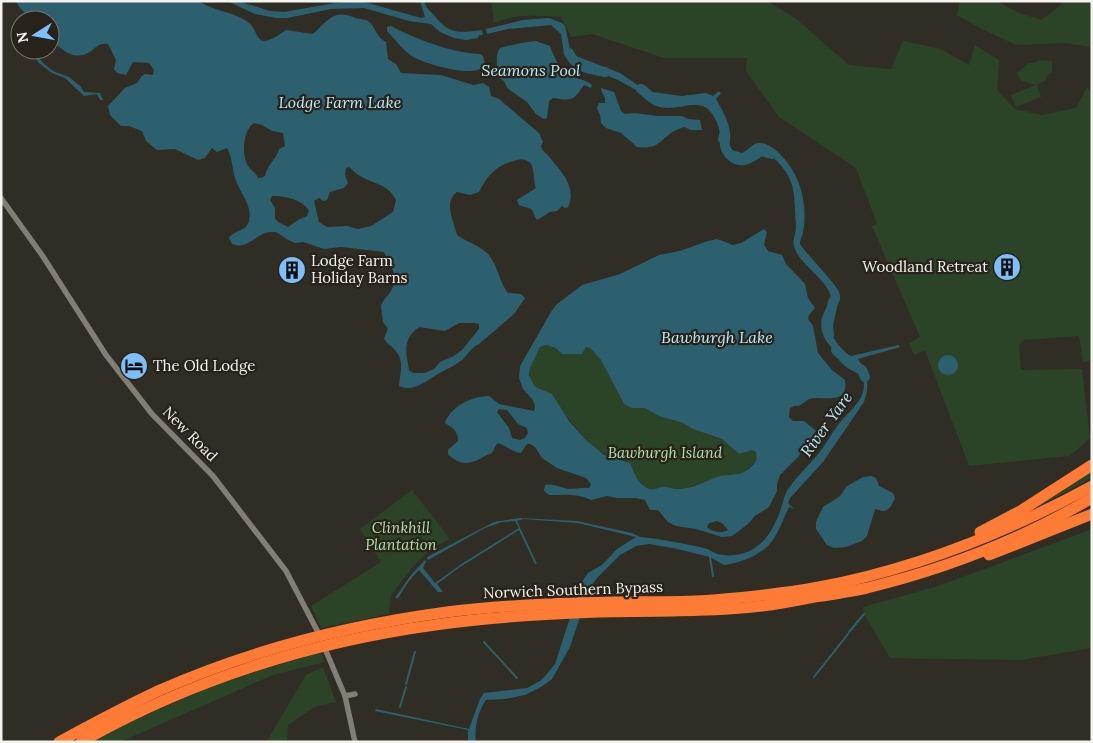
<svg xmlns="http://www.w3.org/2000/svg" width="1093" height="743" font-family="Lora,serif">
<rect width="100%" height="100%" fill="#302d24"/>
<!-- green -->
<g fill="#2b4427">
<path d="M491,1H767L795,18L849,65L891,69L903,41L941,49L969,65L975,45L999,60L997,90L1015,109L1042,115L1076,108L1087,87L1092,93V361L1083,362L1079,336L1024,340L1019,345L1021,370L1082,369L1090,438L1070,456L969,466L925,350L914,355L909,343L920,337L872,226L877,224L856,168L779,117L746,71L747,58H664L592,34L571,37L561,17C539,16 514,13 494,23Z"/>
<polygon points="960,1 997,1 1017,12 1041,20 1061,5 1061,1 1092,1 1092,47 1065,43 1016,45 980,28 957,15"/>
<polygon points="1039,60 1052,61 1052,72 1047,76 1046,80 1037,85 1041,97 1016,107 1011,95 1036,85 1020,80 1017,73 1029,63 1035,63"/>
<path d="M546,345L556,348L562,354H582L586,347L590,348L601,360L624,404L632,408H645L659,416L683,423L693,429L722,439L739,454L752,450L756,452L758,459L744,472L735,475H726L702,484L685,488L675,489L666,487L655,490L647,488L635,478L634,470L626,461C591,457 576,424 553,401C548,395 544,389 535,387C524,371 532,362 541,346Z"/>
<polygon points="1092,468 1092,478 1024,514"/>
<polygon points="412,490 450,539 429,550 413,567 391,595 389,614 321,628 311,606 381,562 360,529"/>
<polygon points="1092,529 1092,648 1021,660 890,658 864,614 863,607 938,586"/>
<polygon points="320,652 325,662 273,675 120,742 92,742 122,726 217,684"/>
<polygon points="323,667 336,702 314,707 288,725 287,742 264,742 268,739 306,675"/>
</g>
<!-- water -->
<g fill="#2d606e" fill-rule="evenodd">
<path d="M16,1H199C211,10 229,11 243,19C246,21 250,23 252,26C256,31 257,40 264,41C271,41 280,34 286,30L313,34C327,22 332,9 353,17C357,19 364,19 368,21C376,26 374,35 386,42L388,59L396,64L401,73L441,75L473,85L483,83L489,87L491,96L499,99L539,133L543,142L541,146C542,152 547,153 550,158C562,172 577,188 568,207L565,208L562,206L557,211L550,212L537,220C529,205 536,211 519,205L517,200L536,188C533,181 535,166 529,162C524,158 519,159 514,161C497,164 486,177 479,192L470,195L457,192C443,202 454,222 457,235C467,242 479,245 488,254C498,265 499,282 508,293L521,294L525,298L514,314L479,344C472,347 468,354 462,360C455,366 446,369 438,374C426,381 413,393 399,386C400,373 405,361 395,350C391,345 386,344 384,338L388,329L383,322L381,306C383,299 389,295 392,289C399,276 390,263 384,252L341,247L324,249L303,242L295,243L288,240L276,232C272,232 267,232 263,234C253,239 244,249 232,244L229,238C234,230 246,232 249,221C253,205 239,192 235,178C232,168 232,156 227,148L217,152L212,148L205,158L198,160L175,149L157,150L146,141L142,131L129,126H121L110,115L108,106L125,88L137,83L142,76L145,74L153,75L154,70L149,63L133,62L126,75L117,73L114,69L116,60L108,44C99,43 97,47 91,51C75,63 60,49 50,38V20H32L20,8ZM254,123L262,125L272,131L283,133L285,146L279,149C277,159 267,164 265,176L261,178H258C256,172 251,171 248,166C241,155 243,130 254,123ZM349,167C353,170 357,175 362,177C375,184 389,185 396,200L393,212L371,226L358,229L347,226L327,227L319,222L314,201L319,198L323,201L327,200L330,192L344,188L348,183L345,175L346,168ZM272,196C284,196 303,199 309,211L307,216L298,220L288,227L280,223L275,219V208L270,200ZM459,323H474L479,324V329L462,350L454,356L440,362L434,369L425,373H413L409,370C406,351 402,340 419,327L445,331Z"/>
<path d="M227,1H238L270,11L284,12L335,3L361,1L421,18L425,17L420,1H424C426,8 428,9 433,14C449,35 458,33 482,30L483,35H479L478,38L466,40L454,38L440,32L431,24L409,21L364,8L331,9L287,18H276L255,14Z"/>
<path d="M549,18L562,23L565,26L571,54L620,73L642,88L652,92L682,96L706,93L713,96L719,91L721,93L716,99C723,111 731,124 724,138L732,150L742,153C748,151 752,143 759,143C766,142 774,149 779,153C801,175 808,203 803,233C802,237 800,239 800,244C806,254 840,287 840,295C841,304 834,308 830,315C824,328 840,351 851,356L899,345L900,347L858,359C868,374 870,386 864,402L823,462L790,498L788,503L794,509L789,507C783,519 778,536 768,546C757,556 738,564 724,565L710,557L673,548L649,544L636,546L620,555L598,577L590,587L570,647L552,679L541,687L525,695L505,699L486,700C478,711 474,728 476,742H468V730L375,711L376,709L469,729L480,699L484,693L527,688L540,681L546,675L555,664L581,583L588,573L602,565L617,549L636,537L578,523L523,519L517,521L537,564H535L519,530L457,569L437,584L443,592H438L419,570L409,581L398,598H395L411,575L425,560L426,561L423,568L435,583L463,563L519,528L515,521L502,522L485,528L428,560L427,557L494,522L520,518L577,521L632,533L640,537C661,539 682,543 704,548C709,549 712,552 717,554C725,556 736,556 744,553C765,547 776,525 782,505C784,499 785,493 789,488C798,475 809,465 819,453C826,444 831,434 838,425C847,413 865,401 864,384C863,361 834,358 824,337C814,314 834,305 830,294C825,278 797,262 794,246C792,240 796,234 796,227C796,221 795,215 795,208C794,187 792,177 777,161C772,157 768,151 761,151C753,151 748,158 741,160L727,154L718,140C718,136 720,132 721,128C721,118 712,106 705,100L677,104L664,102L647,96L618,80L567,59L564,54L561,34L551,25L508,29L487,34L486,29L523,20Z"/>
<path d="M391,26C415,39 453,53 480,54L483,56C484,60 486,64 483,67C473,78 427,64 415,58C404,52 396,40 387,31V27Z"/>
<path d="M536,41L550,46C554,57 560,71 570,76C580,80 583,78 592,85L591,88L584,85C573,101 572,101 553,98L549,101L547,118L544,119L536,114L527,102L507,88L504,81L499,78C498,68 494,56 500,48L521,43Z"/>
<polygon points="30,50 33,50 43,63 53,71 69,77 80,86 84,92 100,93 103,100 100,100 97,94 84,96 65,78 52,73 39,63"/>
<path d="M601,88L614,92L621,111L625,114L635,113L657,116H682L688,119L700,120L702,130H690L685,127C666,131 663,145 650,147C646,148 641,147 637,147L621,133L606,128L601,123L600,115L597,108L599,103H605V98L601,90Z"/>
<path d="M764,229L767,232L764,245L768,251L782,255L786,264L805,284L808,298L815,308L809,315L808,319L813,326L818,353L832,370L845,380C849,407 823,395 809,399C806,401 802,404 799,406H794L790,408L789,417L793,421H804L816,431L798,457L780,475L777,484V491L769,507L755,516L748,524L732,536L722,537L696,529L676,526L668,522L658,510H650L645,500L636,498H617L607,496L591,500C578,493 563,495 549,495L544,491L545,485C553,483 561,488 569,489C576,489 582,487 589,488L591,484L586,478L557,468L542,458L535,447L530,444H527L521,453C512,452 507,446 498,443C494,446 495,449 492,453C490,454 487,455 485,456C471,464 461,467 448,454V450L458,441C458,431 453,428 445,423C450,407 472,396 489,396L499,404L534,411L535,406L533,400L523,389L519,378L520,366L551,312L556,305L582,285L620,274L659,255L680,251L708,241L717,239L733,245L741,243ZM546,345L556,348L562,354H582L586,347L590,348L601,360L624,404L632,408H645L659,416L683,423L693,429L722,439L739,454L752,450L756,452L757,459C754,464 750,469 744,472C735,476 726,474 717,477C704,482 692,489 677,489C673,489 669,487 665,487C658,486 654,492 647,488C636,482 635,473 630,463L604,455L585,439L569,421L552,394L535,387L529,375L530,368L540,347ZM499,409L507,410L518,424L527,428L528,433L525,438L520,440L512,438L509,428L497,412ZM717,521L722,523L728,530C722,534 712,532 707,527L709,523Z"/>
<circle cx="948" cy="365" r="10"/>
<path d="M871,476L876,478L879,486L893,493L895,498C893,503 889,512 882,511C879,510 877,509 875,509L867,536L862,541L846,547L834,548L827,545L816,529V522L823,507L840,496L847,486L863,477Z"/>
</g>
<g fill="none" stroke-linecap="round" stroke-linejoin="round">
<!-- stream -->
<g stroke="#2d606e" stroke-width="2">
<polyline points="710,557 713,576"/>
<polyline points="849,632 864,614"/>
<polyline points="484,642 517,678"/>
<polyline points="814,677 848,634"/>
<polyline points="406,684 415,652"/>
<polyline points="400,707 406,687"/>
</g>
<!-- river -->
<g stroke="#2d606e" stroke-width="10">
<path d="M569,53C576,68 590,69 605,72"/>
<path d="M641,89C647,93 652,100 660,102C676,107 698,92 712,106C719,113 724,124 725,133C726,137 724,141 725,145C726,153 735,162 744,160C750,159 756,154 761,151L772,154"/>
<polyline points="829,335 828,325 833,302"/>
<polyline points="836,350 849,363 862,370 865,377"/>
</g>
<!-- street -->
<g stroke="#837e74" stroke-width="5.5">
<polyline points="1,198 42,255 106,355 152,414 213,476 286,571 320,636"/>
<polyline points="323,644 345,696 355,742"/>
<polyline points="345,696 355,694"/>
</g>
<!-- highway -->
<g stroke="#fd7b35" stroke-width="11">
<polyline points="980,532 1022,510 1092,465"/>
<polyline points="989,555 1092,514"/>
<path d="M59,742C92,724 126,706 160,690C251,650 349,625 447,612C502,605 559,603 614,602C647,601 679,603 712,600C747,597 784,594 819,587C915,569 1006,533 1092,486"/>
<path d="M81,742C191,680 311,642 435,625C489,617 544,614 599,612C653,611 708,612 762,606C778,604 794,601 809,598C828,595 848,592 867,588C945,569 1022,539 1092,498"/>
</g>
</g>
<!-- icons -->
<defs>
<g id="building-disc" transform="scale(1.4375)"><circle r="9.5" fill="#7ebef9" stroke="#27231b"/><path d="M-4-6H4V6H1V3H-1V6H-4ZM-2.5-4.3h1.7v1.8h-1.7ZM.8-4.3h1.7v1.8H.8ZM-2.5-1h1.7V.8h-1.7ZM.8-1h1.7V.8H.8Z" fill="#111"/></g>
<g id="hotel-disc" transform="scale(1.4375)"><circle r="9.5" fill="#7ebef9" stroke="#27231b"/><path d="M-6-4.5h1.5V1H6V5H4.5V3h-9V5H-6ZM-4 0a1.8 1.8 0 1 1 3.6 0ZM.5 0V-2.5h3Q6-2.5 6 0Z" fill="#111"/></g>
</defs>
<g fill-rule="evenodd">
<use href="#building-disc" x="1007" y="267"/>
<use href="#building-disc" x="292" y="270"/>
<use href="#hotel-disc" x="134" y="366"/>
</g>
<g text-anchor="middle" stroke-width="4.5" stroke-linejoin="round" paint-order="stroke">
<!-- poi labels -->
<g font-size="15" fill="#f6f3ee" stroke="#27231b" text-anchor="start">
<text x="311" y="266">Lodge Farm<tspan x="311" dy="17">Holiday Barns</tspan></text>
<text x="988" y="272" text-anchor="end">Woodland Retreat</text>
<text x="153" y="371">The Old Lodge</text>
</g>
<!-- street labels -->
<g font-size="15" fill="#f6f3ee" stroke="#27231b">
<text transform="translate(190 434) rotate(45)" y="5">New Road</text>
<text transform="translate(573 590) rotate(-2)" y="5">Norwich Southern Bypass</text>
</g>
<!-- park labels -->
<g font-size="15" font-style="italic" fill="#b1e0a9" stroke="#27231b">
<text x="665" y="458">Bawburgh Island</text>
<text x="401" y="533">Clinkhill<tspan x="401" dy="17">Plantation</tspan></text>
</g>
<!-- water labels -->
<g font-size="16" font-style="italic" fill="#bbebfa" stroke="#27231b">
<text x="531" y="76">Seamons Pool</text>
<text x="340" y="108">Lodge Farm Lake</text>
<text x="717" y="343">Bawburgh Lake</text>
<text transform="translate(826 424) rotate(-54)" y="6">River Yare</text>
</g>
</g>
<!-- border -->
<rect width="1093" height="743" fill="none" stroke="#f6f3ee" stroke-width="5"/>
<!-- north arrow -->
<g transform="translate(35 35) rotate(259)"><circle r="24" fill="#27231b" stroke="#7a766f"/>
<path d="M0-4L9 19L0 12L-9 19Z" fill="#7ebef9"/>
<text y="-8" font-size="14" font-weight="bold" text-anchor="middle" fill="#f6f3ee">N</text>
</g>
</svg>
